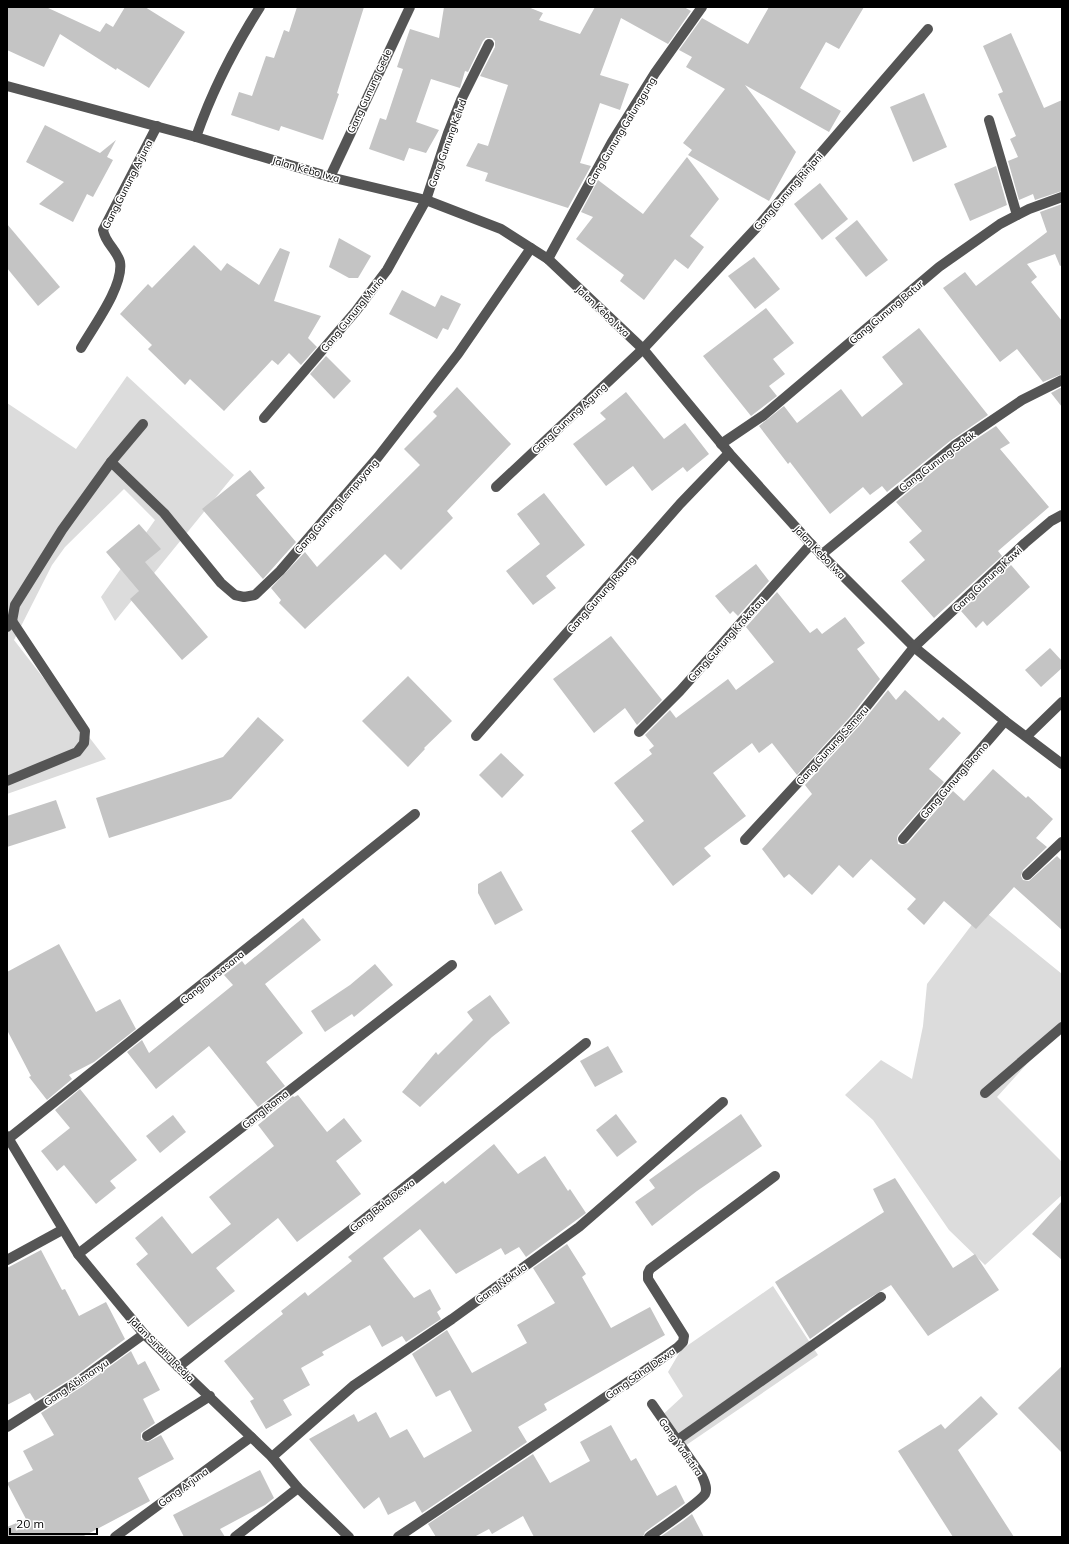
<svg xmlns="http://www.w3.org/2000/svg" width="1069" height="1544" font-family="Mulish,sans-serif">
<rect width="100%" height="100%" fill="#fff"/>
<!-- green -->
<g fill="#dcdcdc">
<polygon points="127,376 234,475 115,621 101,597 155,520 124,489 65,547 52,565 14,640 106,759 7,794 7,403 76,449"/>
<polygon points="983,910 1062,974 1062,1025 997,1097 1062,1162 1062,1195 985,1265 949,1230 873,1120 845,1095 881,1060 912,1079 923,1026 927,984"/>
<polygon points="773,1286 818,1355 682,1448 657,1420 683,1396 668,1372 681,1350"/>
</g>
<!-- building -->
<g fill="#c4c4c4">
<polygon points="7,7 46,7 100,32 106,23 113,27 125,7 145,7 185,32 149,88 117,68 116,70 60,34 44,67 7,50"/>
<polygon points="297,7 364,7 337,93 339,94 323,140 281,126 279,131 231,115 239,92 252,96 266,56 274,58 284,30 289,32"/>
<polygon points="444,7 528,7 543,13 539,20 580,34 595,7 684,7 691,11 668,44 621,18 600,75 629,84 620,110 600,103 580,163 591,166 568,208 485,181 488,173 466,166 478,143 488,146 508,85 480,76 495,47 495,41 492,38 486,38 483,41 468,72 465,71 460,88 431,79 416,122 439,130 426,153 409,148 404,161 369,149 380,118 386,120 403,69 397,67 410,29 439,38"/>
<polygon points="769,7 864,7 839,49 826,42 800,88 841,111 829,132 745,85 796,152 769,201 688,155 692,150 683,143 725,89 686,67 692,57 679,50 702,18 748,44"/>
<polygon points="1011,33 1044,108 1062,100 1062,191 1035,200 1033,194 1019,200 1008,161 1018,157 1010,139 1016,136 998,94 1003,92 983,46"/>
<polygon points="924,93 947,147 913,162 890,107"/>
<polygon points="45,125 100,153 116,140 107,157 113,160 93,197 87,194 73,222 39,204 64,182 26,162"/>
<polygon points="687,157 719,199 690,236 704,247 688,269 675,259 644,300 620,281 624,275 576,239 593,217 581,212 598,180 643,214"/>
<polygon points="996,166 1007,205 970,221 954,184"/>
<polygon points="820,183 848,219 822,240 794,204"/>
<polygon points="1062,204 1062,265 1060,266 1055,254 1027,264 1037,277 1031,282 1062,321 1062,374 1043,382 1017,349 1000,362 943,288 965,272 976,286 1047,232 1040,212"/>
<polygon points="857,220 888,260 866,277 835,238"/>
<polygon points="7,224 60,287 38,306 7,268"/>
<polygon points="339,238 371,256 358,278 349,278 329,267"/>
<polygon points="194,245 221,271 227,263 259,285 280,248 290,252 274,301 321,316 308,338 317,347 301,365 289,353 278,365 272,360 224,411 190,379 185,385 148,349 152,345 120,314 148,284 152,288"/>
<polygon points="754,257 780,289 755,309 728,276"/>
<polygon points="402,290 435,307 441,295 461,304 448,330 443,328 437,339 389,314"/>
<polygon points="766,308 794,343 773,359 785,374 769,386 777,396 751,416 703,356"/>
<polygon points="919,328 988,415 950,441 887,492 882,486 870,495 863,487 830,514 790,462 788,464 759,426 784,406 797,423 841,389 862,417 903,384 882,357"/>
<polygon points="326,356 351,381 334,399 310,374"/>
<polygon points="457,387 511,444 447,511 453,518 401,570 385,554 305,629 279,603 281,600 271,588 305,552 317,567 420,465 404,449 437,416 433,412"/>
<polygon points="1062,387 1062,407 1051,393"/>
<polygon points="626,392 664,439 685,423 709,454 687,472 683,467 652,491 633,466 606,486 573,444 606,419 600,413"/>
<polygon points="996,426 1010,443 1000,449 1049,507 998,551 1002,556 934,618 901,581 925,560 909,542 922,531 896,502 958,451"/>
<polygon points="250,470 265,488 256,495 296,542 263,579 202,509"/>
<polygon points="544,493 585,545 546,576 556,588 533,605 506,571 540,544 517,514"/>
<polygon points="139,524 161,549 145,562 208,637 182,660 130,599 139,591 106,552"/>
<polygon points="756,564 769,581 738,616 733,611 730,614 715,596"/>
<polygon points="1011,565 1030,587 987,626 983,621 976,628 961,611"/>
<polygon points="777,592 810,633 817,628 822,634 845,617 865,643 857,649 880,679 850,717 797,775 772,743 759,753 752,743 713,773 746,816 704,848 711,856 673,886 631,831 644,821 614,783 652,754 649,750 654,746 645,735 670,710 676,718 728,679 736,690 774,662 746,627"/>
<polygon points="611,636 662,700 637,725 625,708 594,733 553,679"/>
<polygon points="1050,648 1062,661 1062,668 1041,687 1025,670"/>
<polygon points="408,676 452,721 424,748 425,749 408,767 362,721"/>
<polygon points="888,690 896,700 905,690 939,721 943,717 961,733 929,769 944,782 898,835 897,838 898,844 902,845 908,843 953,791 964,801 993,769 1026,798 1028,796 1053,819 1036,838 1047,847 1023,870 1021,876 1023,880 1029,881 1057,856 1062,861 1062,930 1014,887 976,929 944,901 924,925 907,909 916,899 871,859 853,878 839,865 812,895 789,874 784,878 762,849 812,794 805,785 860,725"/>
<polygon points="258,717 284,740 231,799 109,838 96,798 223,757"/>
<polygon points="501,753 524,775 502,798 479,775"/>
<polygon points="56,800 66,828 7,847 7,816"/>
<polygon points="501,871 523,910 495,925 478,893 478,884"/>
<polygon points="303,918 321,940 265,984 303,1033 266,1062 285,1086 258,1107 209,1046 156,1089 127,1052 142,1040 149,1053 233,985 224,975 242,961 245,965"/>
<polygon points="59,944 96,1012 120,999 136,1029 94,1062 69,1075 72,1079 47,1100 29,1077 31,1076 7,1030 7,972"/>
<polygon points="375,964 393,985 354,1017 352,1014 325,1032 311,1011 350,985"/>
<polygon points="490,995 510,1023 492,1037 420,1107 402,1092 436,1052 438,1055 473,1020 467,1012"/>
<polygon points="608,1046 623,1072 595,1087 580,1061"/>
<polygon points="80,1089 137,1160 110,1181 116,1188 96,1204 64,1165 57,1171 41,1151 70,1128 55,1110"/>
<polygon points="298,1095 327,1132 344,1118 362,1141 336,1161 361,1194 297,1242 278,1218 216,1268 235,1291 188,1327 136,1264 148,1254 135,1238 162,1216 192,1254 231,1224 209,1197 274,1146 258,1125 293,1096 294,1097"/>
<polygon points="616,1114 637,1142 617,1157 596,1130"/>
<polygon points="741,1114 762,1146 697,1191 652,1226 635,1202 655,1188 649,1180"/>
<polygon points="173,1115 186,1132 160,1153 146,1136"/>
<polygon points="494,1144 518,1174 545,1156 568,1191 570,1189 586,1213 526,1257 519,1247 505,1255 501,1248 456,1274 420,1229 383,1258 414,1298 430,1289 441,1309 437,1312 441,1319 406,1342 402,1336 382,1347 370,1325 322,1352 324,1355 301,1368 310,1385 283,1400 292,1415 266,1429 250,1401 254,1399 224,1361 283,1314 281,1311 305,1292 308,1296 352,1261 348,1257 443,1181 445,1184"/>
<polygon points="895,1178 953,1268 975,1254 999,1290 928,1336 891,1285 853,1308 810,1339 775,1282 884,1212 873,1189"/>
<polygon points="1062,1201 1062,1260 1032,1234"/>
<polygon points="567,1244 586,1274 582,1277 611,1328 650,1307 665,1335 544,1404 547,1410 518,1427 527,1442 422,1513 415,1501 388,1515 379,1497 364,1509 309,1439 354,1414 358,1422 376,1412 390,1438 407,1429 424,1458 472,1431 450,1390 436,1397 412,1354 447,1330 472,1373 527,1343 517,1325 555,1303 533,1268"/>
<polygon points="41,1250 62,1290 65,1289 79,1316 106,1302 125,1339 75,1376 35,1401 30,1393 7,1405 7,1268"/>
<polygon points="131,1351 138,1365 145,1361 160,1390 143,1399 155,1423 141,1433 141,1439 148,1442 161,1435 174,1459 138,1478 150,1501 82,1537 7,1537 7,1527 26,1519 7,1483 33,1470 23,1451 54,1435 41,1413 83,1386"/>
<polygon points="1062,1366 1062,1453 1018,1408"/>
<polygon points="981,1396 998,1414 958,1450 1014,1537 953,1537 898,1451 941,1424 945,1429"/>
<polygon points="611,1425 631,1461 636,1458 657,1496 676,1485 685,1503 645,1532 643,1537 534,1537 523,1516 492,1534 489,1529 474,1537 436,1537 428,1524 533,1454 550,1483 590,1461 580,1442"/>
<polygon points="260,1470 274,1498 265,1505 220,1529 225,1537 184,1537 173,1515"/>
<polygon points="692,1514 704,1537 660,1537 683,1521"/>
</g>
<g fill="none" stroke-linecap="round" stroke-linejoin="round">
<!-- minor -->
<g stroke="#555" stroke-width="10">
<polyline points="7,86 196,137 330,177 426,200 501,229 548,259 643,349 729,453 811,544 914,647 1005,721 1062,764"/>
<polyline points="989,120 1017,215"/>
<path d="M196,137C212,91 234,48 260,7"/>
<polyline points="330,177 410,7"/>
<polyline points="548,259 612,142 655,73 702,7"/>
<path d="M81,348C93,327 124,286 120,262C117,250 105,243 103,230L157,126"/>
<polyline points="264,418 356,311 387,270 426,200 448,133 461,100 489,44"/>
<polyline points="721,444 764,415 939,267 1000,224 1029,209 1062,197"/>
<polyline points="111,462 164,513 221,583 235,595 244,597 255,595 280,571 378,457 458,354 531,248"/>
<polyline points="496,487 643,349 759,225 928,29"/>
<polyline points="821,555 954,446 1022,400 1062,380"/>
<polyline points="7,627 12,621 15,605 62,530 111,462 143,424"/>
<polyline points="639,732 680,691 811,544"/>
<polyline points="476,736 680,504 729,453"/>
<polyline points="1027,736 1062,702"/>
<polyline points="7,781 77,752 84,743 85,731 12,621"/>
<polyline points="903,839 1005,721"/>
<polyline points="745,840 855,721 914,647 1025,543 1051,521 1062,515"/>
<polyline points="1027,875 1062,842"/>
<polyline points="985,1093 1062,1027"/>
<polyline points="7,1136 78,1254 144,1334 272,1457 298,1488 349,1537"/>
<polyline points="8,1139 415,814"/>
<polyline points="78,1254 452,965"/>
<polyline points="7,1260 62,1230"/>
<polyline points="178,1367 586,1043"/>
<polyline points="7,1427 79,1381 144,1334"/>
<polyline points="147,1436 210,1396"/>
<polyline points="676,1441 881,1297"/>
<polyline points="272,1457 353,1386 452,1319 579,1227 723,1102"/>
<polyline points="115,1537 251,1437"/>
<polyline points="235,1537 298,1488"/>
<polyline points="398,1537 637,1376 678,1347 683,1342 684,1336 648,1279 648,1273 650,1269 775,1176"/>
<path d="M649,1537C660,1529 699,1503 705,1494C708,1488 704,1481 702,1476L652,1404"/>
</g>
</g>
<g text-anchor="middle" stroke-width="3" stroke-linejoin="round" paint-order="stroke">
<!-- street labels -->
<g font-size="10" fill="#000" stroke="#fff">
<text transform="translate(369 91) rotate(-65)" y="4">Gang Gunung Gede</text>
<text transform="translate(621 131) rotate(-59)" y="4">Gang Gunung Galunggung</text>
<text transform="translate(447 143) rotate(-70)" y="4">Gang Gunung Kelud</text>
<text transform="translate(306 169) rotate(16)" y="4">Jalan Kebo Iwa</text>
<text transform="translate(127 184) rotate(-63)" y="4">Gang Gunung Arjuna</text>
<text transform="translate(788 191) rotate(-49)" y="4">Gang Gunung Rinjani</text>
<text transform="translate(603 311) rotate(43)" y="4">Jalan Kebo Iwa</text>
<text transform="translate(886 312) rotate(-40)" y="4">Gang Gunung Batur</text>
<text transform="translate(352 314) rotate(-51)" y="4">Gang Gunung Muria</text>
<text transform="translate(569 418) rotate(-43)" y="4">Gang Gunung Agung</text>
<text transform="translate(937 461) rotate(-37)" y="4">Gang Gunung Salak</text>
<text transform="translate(336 506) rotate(-49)" y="4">Gang Gunung Lempuyang</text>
<text transform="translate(820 552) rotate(46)" y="4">Jalan Kebo Iwa</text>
<text transform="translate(987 579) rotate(-43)" y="4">Gang Gunung Kawi</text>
<text transform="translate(601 594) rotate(-49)" y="4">Gang Gunung Raung</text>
<text transform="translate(726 639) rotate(-48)" y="4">Gang Gunung Krakatau</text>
<text transform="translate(832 745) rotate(-48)" y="4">Gang Gunung Semeru</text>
<text transform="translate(954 780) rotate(-49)" y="4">Gang Gunung Bromo</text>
<text transform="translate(212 977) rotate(-39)" y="4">Gang Dursasana</text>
<text transform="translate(265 1109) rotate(-38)" y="4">Gang Rama</text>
<text transform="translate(382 1205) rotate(-38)" y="4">Gang Bala Dewa</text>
<text transform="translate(501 1283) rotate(-36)" y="4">Gang Nakula</text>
<text transform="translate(162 1349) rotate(45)" y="4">Jalan Sindhu Redja</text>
<text transform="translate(640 1373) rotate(-35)" y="4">Gang Saha Dewa</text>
<text transform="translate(76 1382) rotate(-34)" y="4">Gang Abimanyu</text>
<text transform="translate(681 1447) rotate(55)" y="4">Gang Yudistira</text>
<text transform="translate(183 1487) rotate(-36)" y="4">Gang Arjuna</text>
</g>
</g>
<!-- border -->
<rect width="1069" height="1544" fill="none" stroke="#000000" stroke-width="16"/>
<!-- scale -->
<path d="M10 1528v6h87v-6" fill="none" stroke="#000000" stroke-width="2"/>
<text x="16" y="1528" font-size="12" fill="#000000" stroke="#ffffff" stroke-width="3" paint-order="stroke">20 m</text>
</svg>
